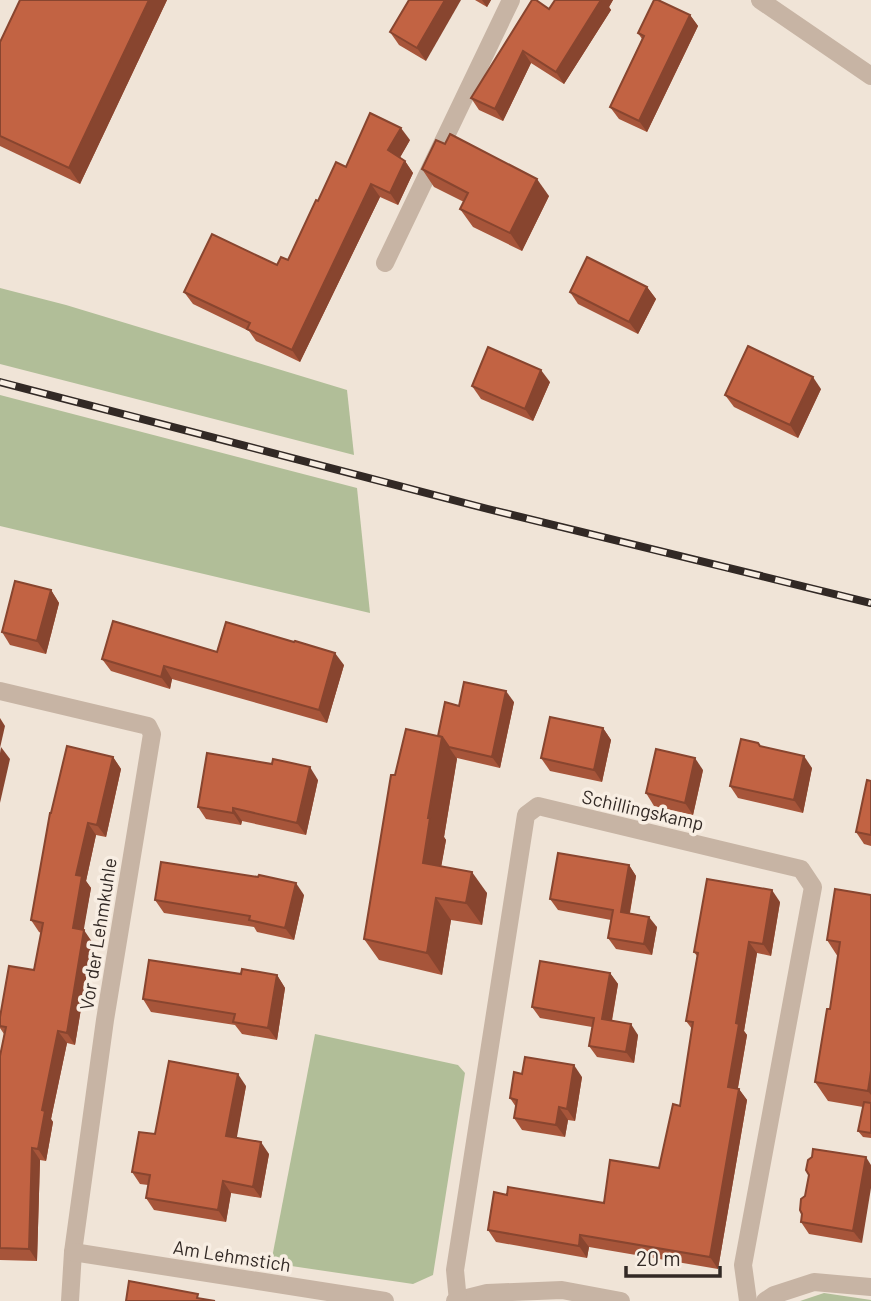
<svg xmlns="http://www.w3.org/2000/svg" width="871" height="1301" font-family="Barlow,sans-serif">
<rect width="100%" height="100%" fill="#f0e4d7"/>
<!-- green -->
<g fill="#b1be98">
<polygon points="0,288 66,305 347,390 354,455 0,364"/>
<polygon points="0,395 357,488 370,613 0,526"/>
<polygon points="315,1034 458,1065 465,1073 433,1275 413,1284 271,1263"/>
<polygon points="824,1293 871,1300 871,1301 800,1301"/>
</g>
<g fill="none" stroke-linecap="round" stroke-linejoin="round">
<!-- lane -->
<polyline stroke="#c7b4a4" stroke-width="18" points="385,263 511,0"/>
<!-- street -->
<g stroke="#c7b4a4" stroke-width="18">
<polyline points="760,0 871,76"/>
<polyline points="0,691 148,726 152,734 105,1020 73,1252 70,1301"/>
<polyline points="73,1252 385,1301"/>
<polyline points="455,1301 487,1293 562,1290 621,1301"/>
<polyline points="458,1301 455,1270 526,815 538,806 801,869 813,887 743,1265 748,1301"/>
<polyline points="765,1301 774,1295 814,1282 871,1287"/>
</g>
<!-- rail casing -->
<g stroke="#322925" stroke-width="8">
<polyline id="rail" points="0,382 488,509 871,603"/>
</g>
<!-- rail -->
<use href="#rail" stroke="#f8eee3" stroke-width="5" stroke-dasharray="16" stroke-linecap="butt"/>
</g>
<!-- wall -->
<g fill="#a7553a">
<polygon points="20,0 167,0 80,184 0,146 0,42"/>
<polygon points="409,0 426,61 399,45 390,32"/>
<polygon points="475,0 491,0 487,7"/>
<polygon points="555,0 613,0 609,7 611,10 564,84 531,63 503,121 479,110 471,98 549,9"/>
<polygon points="690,15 698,26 647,132 619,119 610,107 642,39 638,33"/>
<polygon points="410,140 400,157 405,161 413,173 398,205 380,197 300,362 256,341 249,331 193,304 184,292 277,265 288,260 318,201 346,167"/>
<polygon points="422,169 549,196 522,251 473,227 460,209 464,202 434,187"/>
<polygon points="647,287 656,299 638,334 578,304 570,292"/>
<polygon points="550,382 533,421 481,399 472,386"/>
<polygon points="821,389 798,438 734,407 725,395"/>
<polygon points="51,590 59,603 46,654 10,645 2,632"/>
<polygon points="217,652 344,665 327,723 172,679 170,689 111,671 102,659"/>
<polygon points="514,702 500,768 457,758 444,837 446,840 441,866 487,893 482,925 451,920 442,975 379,960 364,939 395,775 438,736 459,706"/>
<polygon points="603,728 611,740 602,782 550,771 541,758"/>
<polygon points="760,746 812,768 803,813 738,798 730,786"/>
<polygon points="113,757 121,769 106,837 96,835 86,881 91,888 83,930 92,942 75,1045 67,1043 51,1119 53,1122 46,1161 40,1160 37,1261 0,1260 0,1056 4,1034 0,1028 0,1017 34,970 41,933 39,932 31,920 51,813"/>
<polygon points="703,770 693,815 654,806 646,793"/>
<polygon points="318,780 306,835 242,821 241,825 206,819 198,807"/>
<polygon points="871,781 871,846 864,844 856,832"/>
<polygon points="629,865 636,876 630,913 657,927 652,955 616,949 608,938 611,920 558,910 550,899"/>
<polygon points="304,895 294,940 257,932 254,927 164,913 155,900"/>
<polygon points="871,895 871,1138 863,1137 858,1131 863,1107 828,1101 815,1082 830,1009 838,957 827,940"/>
<polygon points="780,902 771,956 757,953 744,1031 747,1035 738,1088 747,1100 718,1269 589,1247 587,1258 496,1242 488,1230 507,1195 604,1203 659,1168 680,1106 692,1029 686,1021 697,956 694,952"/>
<polygon points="610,973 618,984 612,1021 638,1035 634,1063 597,1057 589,1046 592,1027 540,1018 532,1007"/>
<polygon points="241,974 277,975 285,988 277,1040 242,1034 235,1025 151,1012 143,999"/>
<polygon points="522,1074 582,1077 575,1121 568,1120 565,1137 522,1130 514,1118 516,1107 510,1098"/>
<polygon points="246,1086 236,1138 269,1154 261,1198 231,1193 226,1222 154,1210 146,1198 148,1185 140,1184 132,1172 155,1134"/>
<polygon points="808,1160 862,1243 809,1234 801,1222 809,1175"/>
</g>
<!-- shaded-wall -->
<g fill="#88452f">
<polygon points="149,0 167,0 80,184 69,168"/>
<polygon points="445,0 461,0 426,61 417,48"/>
<polygon points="482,0 491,0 487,7"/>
<polygon points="601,0 613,0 609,7 611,10 564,84 556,72"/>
<polygon points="690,15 698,26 647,132 639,121"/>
<polygon points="523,51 531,63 503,121 495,109"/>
<polygon points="401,128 410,140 397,163 388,150"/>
<polygon points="405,161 413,173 398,205 390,193"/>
<polygon points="537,179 549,196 522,251 510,233"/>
<polygon points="371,184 380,197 300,362 292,350"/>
<polygon points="647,287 656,299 638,334 629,322"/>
<polygon points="541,370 550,382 533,421 525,409"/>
<polygon points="813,377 821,389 798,438 790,425"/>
<polygon points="51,590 59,603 46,654 37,641"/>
<polygon points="335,653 344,665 327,723 319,710"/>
<polygon points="164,666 172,679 170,689 161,677"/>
<polygon points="506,691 514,702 500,768 492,757"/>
<polygon points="0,718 5,726 0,748"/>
<polygon points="603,728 611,740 602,782 594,770"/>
<polygon points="442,737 457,759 444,837 446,840 438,885 423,863 428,818"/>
<polygon points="1,747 10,759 0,803 0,753"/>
<polygon points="804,756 812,768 803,813 794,800"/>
<polygon points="113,757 121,769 106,837 97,825"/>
<polygon points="695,758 703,770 693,815 685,803"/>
<polygon points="310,767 318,780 306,835 297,823"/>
<polygon points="233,808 242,821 241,825 233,813"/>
<polygon points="88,823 96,835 86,881 91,888 82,940 73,928 76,875"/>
<polygon points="629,865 636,876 628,922 621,912"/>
<polygon points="472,872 487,893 482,925 466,903"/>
<polygon points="296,883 304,895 294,940 285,928"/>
<polygon points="772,890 780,902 771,956 763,944"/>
<polygon points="436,898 451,920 442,975 427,953"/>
<polygon points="649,917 657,927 652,955 644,944"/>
<polygon points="84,930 92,942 75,1045 67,1033"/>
<polygon points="749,942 757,953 744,1031 747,1035 736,1098 728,1087 736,1023"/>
<polygon points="610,973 618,984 610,1030 602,1019"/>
<polygon points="277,975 285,988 277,1040 268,1028"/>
<polygon points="631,1024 638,1035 634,1063 626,1052"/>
<polygon points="58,1031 67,1043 51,1119 53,1122 46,1161 38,1149 42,1110"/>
<polygon points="574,1065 582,1077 575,1121 567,1109"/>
<polygon points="871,1071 871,1095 868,1091"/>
<polygon points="238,1074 246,1086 235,1148 226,1136"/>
<polygon points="739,1089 747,1100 718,1269 710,1257"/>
<polygon points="559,1107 568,1120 565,1137 556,1125"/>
<polygon points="261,1142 269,1154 261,1198 253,1187"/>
<polygon points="32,1148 40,1160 37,1261 29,1249"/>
<polygon points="866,1157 871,1165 871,1188 862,1243 853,1231"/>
<polygon points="223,1181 231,1193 226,1222 218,1210"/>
<polygon points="580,1235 589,1247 587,1258 579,1246"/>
</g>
<!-- building -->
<g fill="#c26343" stroke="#88452f" stroke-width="2">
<polygon points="20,0 149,0 69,168 0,136 0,42"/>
<polygon points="409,0 445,0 417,48 390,32"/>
<polygon points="532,0 536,0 549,9 555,0 601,0 556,72 523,51 495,109 471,98"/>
<polygon points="654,0 658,0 690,15 639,121 610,107 644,36 638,33"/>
<polygon points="370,113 401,128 388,150 405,161 390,193 371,184 292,350 247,329 250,323 184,292 212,234 277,265 281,257 288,260 316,200 318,201 336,162 346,167"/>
<polygon points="450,134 537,179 510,233 460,209 468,193 422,169 436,140 445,144"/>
<polygon points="587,257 647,287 629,322 570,292"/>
<polygon points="748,346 813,377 790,425 725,395"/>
<polygon points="488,347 541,370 525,409 472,386"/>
<polygon points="15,581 51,590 37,641 2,632"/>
<polygon points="113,621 217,652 226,622 294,642 295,641 335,653 319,710 164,666 161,677 102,659"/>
<polygon points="464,682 506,691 492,757 449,747 442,737 438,736 445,702 459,706"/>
<polygon points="550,717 603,728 594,770 541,758"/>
<polygon points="406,729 442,737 428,818 430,818 423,863 472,872 466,903 436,898 427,953 364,939 391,775 395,775"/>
<polygon points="741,739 758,743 760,746 804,756 794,800 730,786"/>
<polygon points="67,746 113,757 97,825 88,823 76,875 82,876 73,928 84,930 67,1033 58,1031 42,1110 45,1111 38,1149 32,1148 29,1249 0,1248 0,1056 6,1027 0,1026 0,1017 9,966 34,970 43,923 31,920 50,813 51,813"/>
<polygon points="656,749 695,758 685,803 646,793"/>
<polygon points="207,753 272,764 273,759 310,767 297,823 233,808 233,813 198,807"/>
<polygon points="867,780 871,781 871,835 856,832"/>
<polygon points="558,853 629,865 621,912 649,917 644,944 608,938 613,910 550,899"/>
<polygon points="161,862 258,877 259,875 296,883 285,928 249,920 250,916 155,900"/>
<polygon points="707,879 772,890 763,944 749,942 736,1023 739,1024 728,1087 739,1089 710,1257 580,1235 579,1246 488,1230 494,1192 507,1195 508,1187 604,1203 610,1160 659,1168 673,1104 680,1106 693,1022 686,1021 698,953 694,952"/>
<polygon points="835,889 871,895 871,1071 868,1091 815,1082 827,1009 830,1009 840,942 827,940"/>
<polygon points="149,960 241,974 242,969 277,975 268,1028 233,1022 235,1014 143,999"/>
<polygon points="540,961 610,973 602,1019 631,1024 626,1052 589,1046 594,1018 532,1007"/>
<polygon points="525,1057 574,1065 567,1109 559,1107 556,1125 514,1118 517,1100 510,1098 514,1072 522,1074"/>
<polygon points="169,1061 238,1074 226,1136 261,1142 253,1187 223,1181 218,1210 146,1198 150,1175 132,1172 139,1132 155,1134"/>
<polygon points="864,1102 871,1103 871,1133 858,1131"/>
<polygon points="813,1149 866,1157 853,1231 801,1222 802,1214 800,1210 801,1199 805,1196 809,1175 806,1170 808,1160 812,1157"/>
<polygon points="129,1281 198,1294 197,1298 215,1301 126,1301"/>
</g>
<g text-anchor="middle" stroke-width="7" stroke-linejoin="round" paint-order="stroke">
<!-- street labels -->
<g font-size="19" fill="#322925" stroke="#f8eee3">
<text transform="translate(643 810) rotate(13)" y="7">Schillingskamp</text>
<text transform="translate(98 934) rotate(-81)" y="7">Vor der Lehmkuhle</text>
<text transform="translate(232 1256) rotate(9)" y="7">Am Lehmstich</text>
</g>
</g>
<!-- scale -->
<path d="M626 1266v10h94v-10" fill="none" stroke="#322925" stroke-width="3.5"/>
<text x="636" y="1266" font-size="21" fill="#322925" stroke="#f8eee3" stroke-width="5" paint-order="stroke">20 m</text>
</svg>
